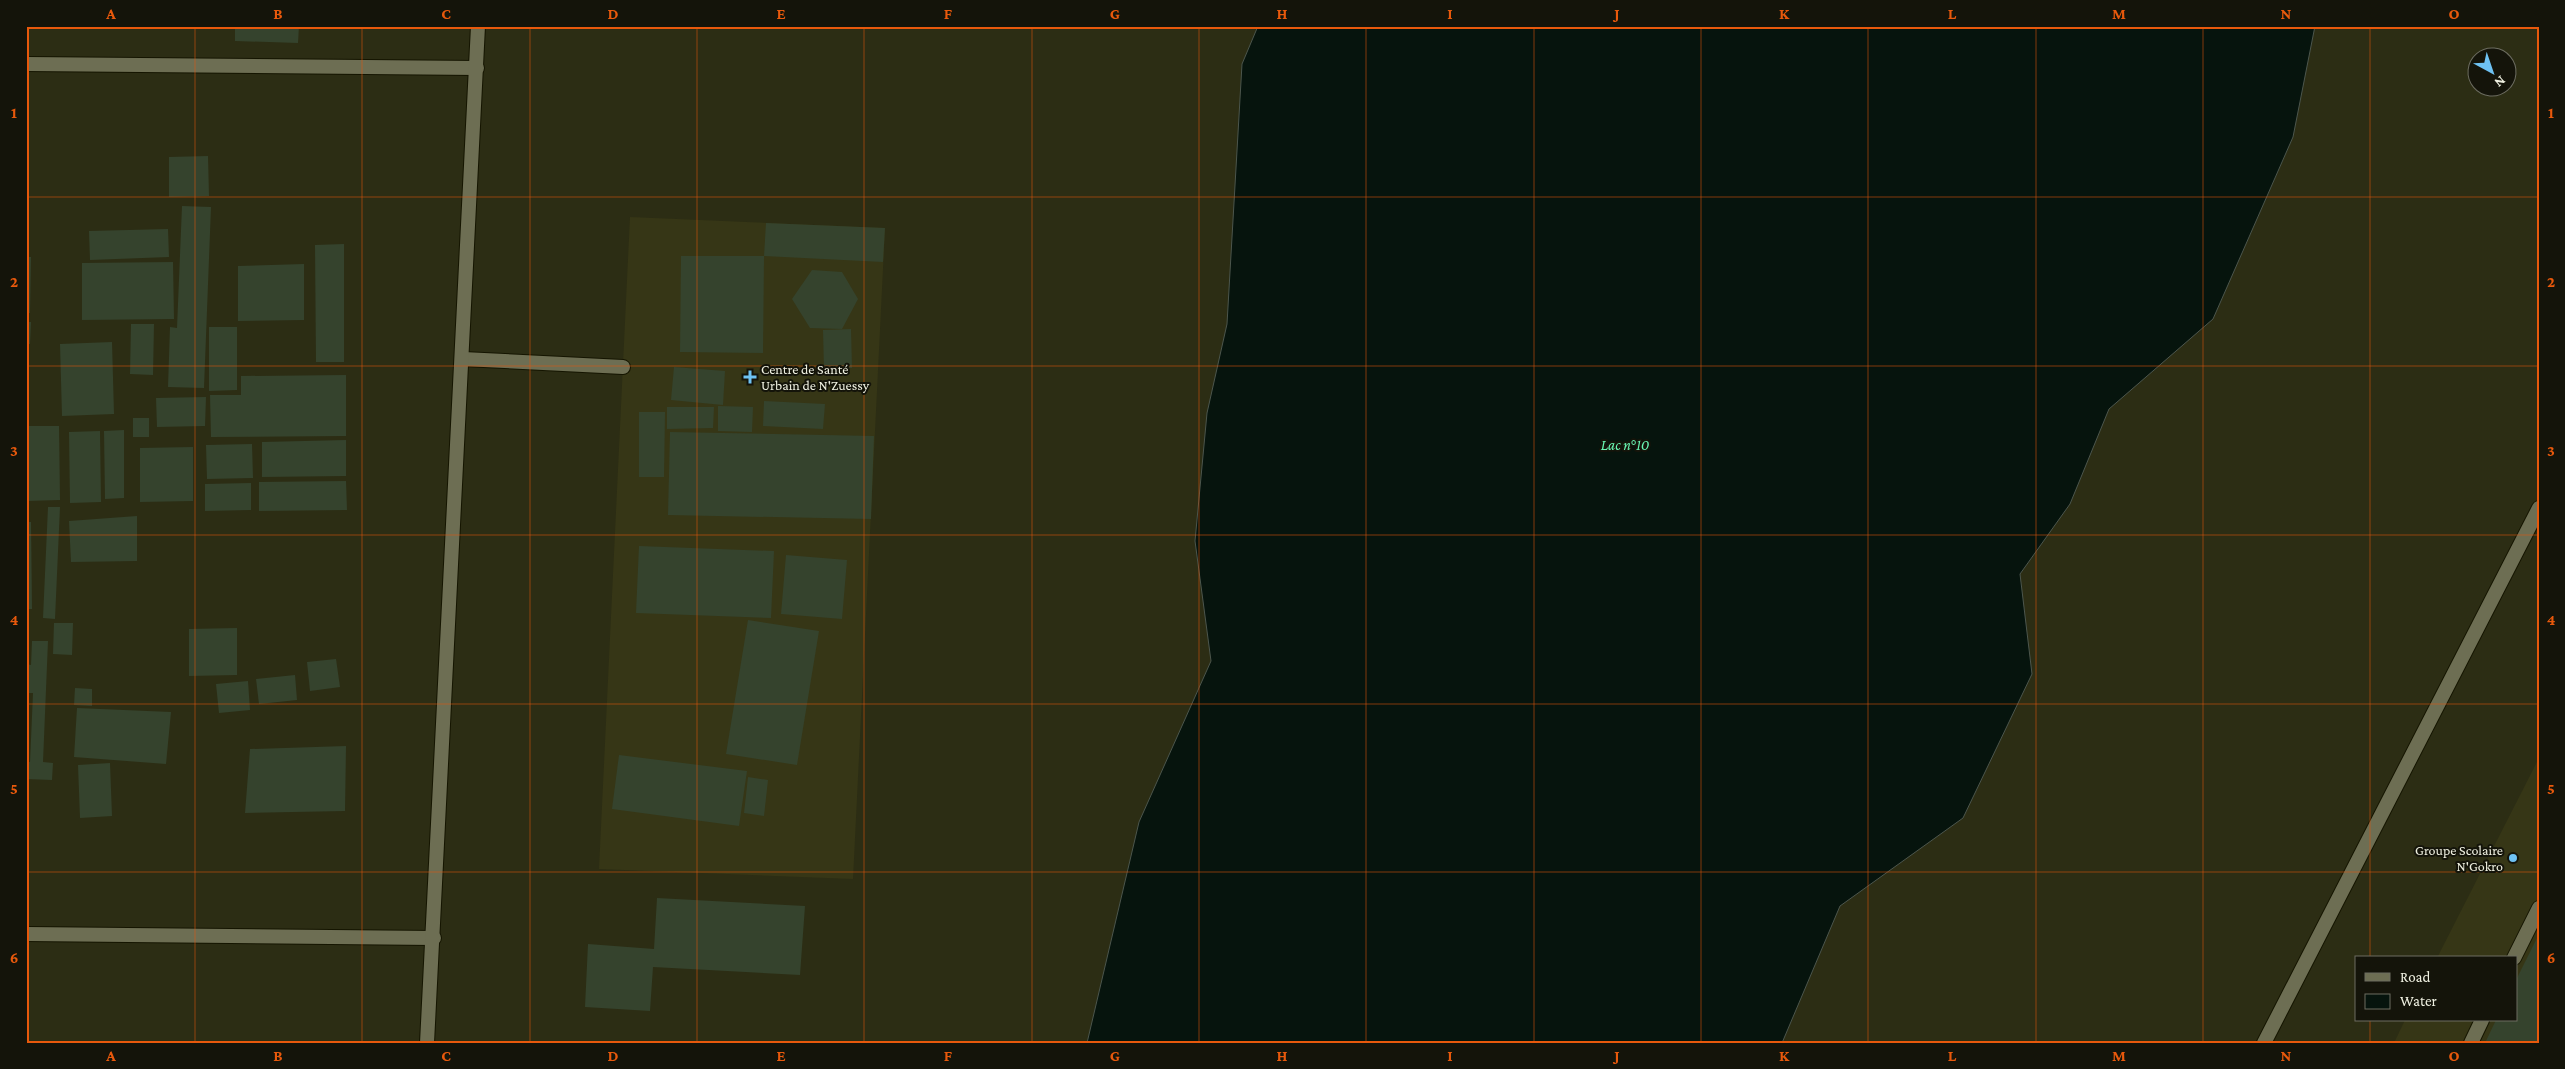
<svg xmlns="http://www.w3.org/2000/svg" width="2565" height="1069" font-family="'Crimson Pro',serif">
<rect width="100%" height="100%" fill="#2c2d14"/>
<!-- built -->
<g fill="#363616">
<polygon points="630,217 885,228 853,879 599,869"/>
<polygon points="2539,758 2539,1043 2394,1043 2405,1020 2516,1020 2516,958 2437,958"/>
</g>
<!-- water -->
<polygon fill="#06140d" stroke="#4c564d" points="1258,26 2315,26 2293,137 2213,319 2109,409 2070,504 2020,574 2032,674 1963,818 1840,906 1782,1043 1087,1043 1139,822 1211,661 1195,541 1207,413 1227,324 1242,64"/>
<!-- building -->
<g fill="#35432d">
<polygon points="235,26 299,26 298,43 235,41"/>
<polygon points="208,156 209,196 169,197 169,157"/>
<polygon points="182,206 211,207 204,388 168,387 170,327 177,328"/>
<polygon points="766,223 885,228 883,262 764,256"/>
<polygon points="168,229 169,257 90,260 89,231"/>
<polygon points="344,244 344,362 316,362 315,245"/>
<polygon points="681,256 764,256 763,353 680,352"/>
<polygon points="26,257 31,257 30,313 26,313"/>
<polygon points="173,262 174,319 82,320 82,263"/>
<polygon points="304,264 304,320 238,321 238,266"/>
<polygon points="812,270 842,272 858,299 842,329 810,328 792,299"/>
<polygon points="26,322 31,322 30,344 26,344"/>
<polygon points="131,324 154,324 153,375 130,374"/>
<polygon points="209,327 237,327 237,390 209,391"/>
<polygon points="851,329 852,368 824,369 823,330"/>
<polygon points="112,342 114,414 62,416 60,344"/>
<polygon points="674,367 725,371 723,405 671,400"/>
<polygon points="346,375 346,436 211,437 210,395 241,395 241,376"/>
<polygon points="206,397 205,426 157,427 156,398"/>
<polygon points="764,401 825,404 823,429 763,426"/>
<polygon points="718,406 753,407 752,432 718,431"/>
<polygon points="667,407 714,407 713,428 667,429"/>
<polygon points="639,412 665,412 664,477 639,477"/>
<rect x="133" y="418" width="16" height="19"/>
<polygon points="26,426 59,426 60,500 26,501"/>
<polygon points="124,430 124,498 105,499 104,431"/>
<polygon points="100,431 101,502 70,503 69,432"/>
<polygon points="670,432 874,436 871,519 668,515"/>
<polygon points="346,440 346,476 262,477 262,442"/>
<polygon points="252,444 253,478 207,479 206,445"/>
<polygon points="193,447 193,501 140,502 140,448"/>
<polygon points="346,481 347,510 259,511 259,482"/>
<polygon points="251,483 251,510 205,511 205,484"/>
<polygon points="48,507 60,507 55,619 43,618"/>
<polygon points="137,516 137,561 71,562 69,521"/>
<polygon points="26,522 31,522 32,609 26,609"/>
<polygon points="639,546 774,551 771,618 636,613"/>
<polygon points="786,555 847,560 842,619 781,614"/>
<polygon points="748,620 819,631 797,765 726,754"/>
<polygon points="54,623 73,623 72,655 53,654"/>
<polygon points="237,628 237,675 189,676 189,629"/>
<polygon points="32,641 48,641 43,762 53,763 52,780 26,779 26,762 30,762 33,693 26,693 26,664 31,665"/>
<polygon points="336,659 340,687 310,691 307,662"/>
<polygon points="295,675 297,700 259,704 256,679"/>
<polygon points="248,681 250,710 219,713 216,684"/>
<polygon points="75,688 92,689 92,706 74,705"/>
<polygon points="77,708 171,712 166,764 74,757"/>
<polygon points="346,746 345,811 245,813 250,749"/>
<polygon points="619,755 747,771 739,826 612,809"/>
<polygon points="110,763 112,816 80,818 78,765"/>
<polygon points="748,777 768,780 764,816 744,813"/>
<polygon points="657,898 805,906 800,975 653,967 650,1011 585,1007 588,944 654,949"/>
<polygon points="2539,934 2539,1043 2485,1043 2496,1020 2516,1020 2516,980"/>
</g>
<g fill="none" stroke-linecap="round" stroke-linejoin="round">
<!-- service casing -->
<g stroke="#151500" stroke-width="16">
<g id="service">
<polyline points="463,359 623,367"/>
<polyline points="2514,958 2539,908"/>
<polyline points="2471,1043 2482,1020"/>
</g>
</g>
<!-- minor casing -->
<g stroke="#151500" stroke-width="16">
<g id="minor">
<polyline points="26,64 477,68"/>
<polyline points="26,934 434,938"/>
<polyline points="427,1043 478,26"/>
<polyline points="2264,1043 2539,508"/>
</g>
</g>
<!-- service -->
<use href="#service" stroke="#6d6e53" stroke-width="14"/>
<!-- minor -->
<use href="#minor" stroke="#6d6e53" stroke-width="14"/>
</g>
<!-- grid -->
<path fill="none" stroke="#e8590c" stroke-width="1" stroke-opacity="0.55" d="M195,26V1043M362,26V1043M530,26V1043M697,26V1043M864,26V1043M1032,26V1043M1199,26V1043M1366,26V1043M1534,26V1043M1701,26V1043M1868,26V1043M2036,26V1043M2203,26V1043M2370,26V958M26,197H2539M26,366H2539M26,535H2539M26,704H2539M26,872H2539M2370,1020V1043"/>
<!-- markers -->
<g fill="#6ec2f3" stroke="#14140a" stroke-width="2">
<path d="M747.5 369.5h5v5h5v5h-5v5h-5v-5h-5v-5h5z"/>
<circle cx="2513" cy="858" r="5"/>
</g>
<g text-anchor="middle" stroke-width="4" stroke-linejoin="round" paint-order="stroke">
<!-- poi labels -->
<g font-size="14" fill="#eff0e1" stroke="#14140a" text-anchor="start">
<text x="761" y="374">Centre de Santé<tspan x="761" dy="16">Urbain de N'Zuessy</tspan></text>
<text x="2503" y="855" text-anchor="end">Groupe Scolaire<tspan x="2503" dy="16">N'Gokro</tspan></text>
</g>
<!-- water labels -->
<g font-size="15" font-style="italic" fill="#69f8b4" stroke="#14140a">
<text x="1625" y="450">Lac n°10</text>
</g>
</g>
<!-- border -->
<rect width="2565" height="1069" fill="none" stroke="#14140a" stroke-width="55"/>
<!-- legend -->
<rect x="2355" y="956" width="162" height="65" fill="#14140a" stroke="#6c6c60"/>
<rect x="2365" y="973" width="25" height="8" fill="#6d6e53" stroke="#6c6c60"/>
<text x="2400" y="982" font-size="15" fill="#eff0e1">Road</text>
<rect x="2365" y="994" width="25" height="15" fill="#06140d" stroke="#6c6c60"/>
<text x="2400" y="1006" font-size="15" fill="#eff0e1">Water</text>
<!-- north arrow -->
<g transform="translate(2492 72) rotate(140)"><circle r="24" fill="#14140a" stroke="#6c6c60"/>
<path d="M0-4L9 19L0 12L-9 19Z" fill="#6ec2f3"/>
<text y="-8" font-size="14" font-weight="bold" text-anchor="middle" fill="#eff0e1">N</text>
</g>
<rect x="28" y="28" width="2510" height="1014" fill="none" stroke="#e8590c" stroke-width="2"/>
<g font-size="16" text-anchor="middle" font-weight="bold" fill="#e8590c">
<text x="111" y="19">A</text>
<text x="278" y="19">B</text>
<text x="446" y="19">C</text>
<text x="613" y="19">D</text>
<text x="781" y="19">E</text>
<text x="948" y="19">F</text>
<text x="1115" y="19">G</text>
<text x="1282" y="19">H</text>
<text x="1450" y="19">I</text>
<text x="1617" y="19">J</text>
<text x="1784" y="19">K</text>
<text x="1952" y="19">L</text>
<text x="2119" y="19">M</text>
<text x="2286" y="19">N</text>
<text x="2454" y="19">O</text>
<text x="14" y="118">1</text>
<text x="2551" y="118">1</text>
<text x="14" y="287">2</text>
<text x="2551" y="287">2</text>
<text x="14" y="456">3</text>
<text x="2551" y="456">3</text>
<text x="14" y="625">4</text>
<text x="2551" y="625">4</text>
<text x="14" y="794">5</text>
<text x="2551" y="794">5</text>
<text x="14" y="963">6</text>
<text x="2551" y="963">6</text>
<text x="111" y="1061">A</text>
<text x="278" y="1061">B</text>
<text x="446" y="1061">C</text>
<text x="613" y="1061">D</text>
<text x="781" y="1061">E</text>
<text x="948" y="1061">F</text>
<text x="1115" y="1061">G</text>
<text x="1282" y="1061">H</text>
<text x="1450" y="1061">I</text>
<text x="1617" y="1061">J</text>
<text x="1784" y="1061">K</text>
<text x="1952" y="1061">L</text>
<text x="2119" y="1061">M</text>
<text x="2286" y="1061">N</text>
<text x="2454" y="1061">O</text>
</g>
</svg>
